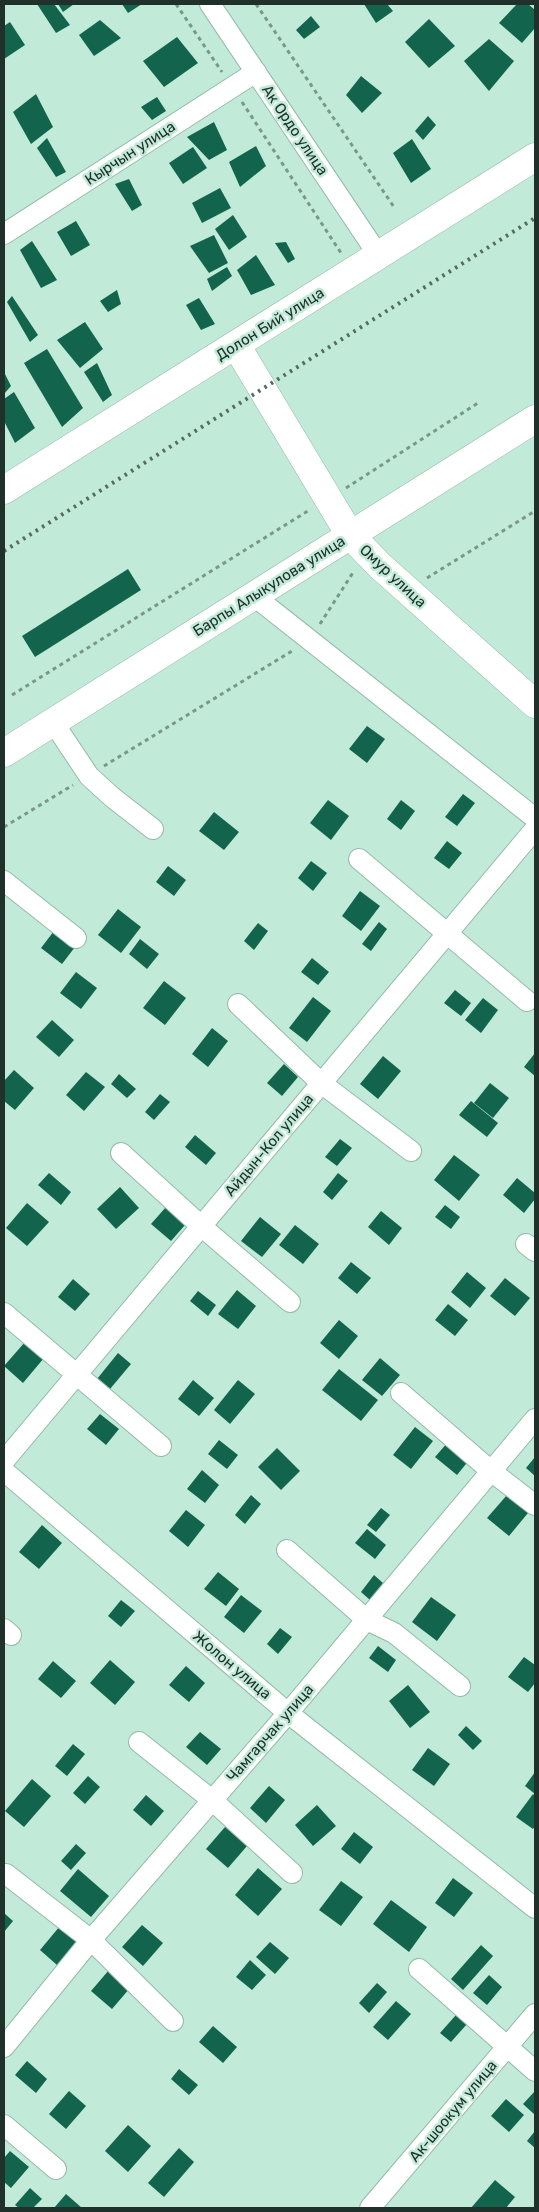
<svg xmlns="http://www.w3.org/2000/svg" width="539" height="2212" font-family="Rubik,sans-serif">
<rect width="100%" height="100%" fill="#c2ead9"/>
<!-- building -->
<g fill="#12654c">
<polygon points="37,4 54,4 70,25 56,33"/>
<polygon points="58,4 74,4 63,12"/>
<polygon points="122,4 142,4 128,13"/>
<polygon points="364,4 387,4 393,11 376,23"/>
<polygon points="517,4 528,4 535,10 535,28 522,43 499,23"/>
<polygon points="311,16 320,27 304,39 296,30"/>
<polygon points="429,19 455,46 429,68 405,42"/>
<polygon points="100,20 121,38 94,56 79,35"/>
<polygon points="10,22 25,45 4,59 4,26"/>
<polygon points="177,37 198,63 164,87 143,61"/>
<polygon points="489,39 514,61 489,91 464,61"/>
<polygon points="361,76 382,93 362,113 346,95"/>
<polygon points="36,94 53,127 31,144 13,112"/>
<polygon points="157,97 166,111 152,120 141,107"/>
<polygon points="428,116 436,125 423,140 415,131"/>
<polygon points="214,122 227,150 209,160 187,137"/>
<polygon points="47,138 66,172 56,177 37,148"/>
<polygon points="412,139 431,169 411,183 393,153"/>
<polygon points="256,146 266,166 240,187 229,162"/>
<polygon points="193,147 207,168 183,184 169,163"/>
<polygon points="129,179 142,205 132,211 115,184"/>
<polygon points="220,188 231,208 202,223 192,203"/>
<polygon points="233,215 247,237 229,250 215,229"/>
<polygon points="76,221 90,245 71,256 57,232"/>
<polygon points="214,235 228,263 209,273 190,246"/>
<polygon points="32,241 57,280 41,288 20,250"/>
<polygon points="286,242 295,259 288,263 275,243"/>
<polygon points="256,255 275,285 251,295 237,270"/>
<polygon points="227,267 232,276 212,291 207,279"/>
<polygon points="117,290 121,304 108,312 100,301"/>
<polygon points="12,296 38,335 30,342 7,302"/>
<polygon points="199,298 215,324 201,330 186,305"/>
<polygon points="85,322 103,349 80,368 57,340"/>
<polygon points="47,349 83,408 62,427 24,363"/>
<polygon points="97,363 112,395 103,402 84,372"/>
<polygon points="4,372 11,386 4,394"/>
<polygon points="14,392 35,428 15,443 4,421 4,399"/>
<polygon points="128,569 141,590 35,657 22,636"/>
<polygon points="367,726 385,739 367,763 349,749"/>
<polygon points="463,794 475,803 457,826 445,817"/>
<polygon points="328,800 349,816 331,840 310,823"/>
<polygon points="401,800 415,811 401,830 387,819"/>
<polygon points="214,812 239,832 224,850 199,831"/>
<polygon points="447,841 462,853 449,869 434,858"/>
<polygon points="311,861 327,873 313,891 298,878"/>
<polygon points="168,866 186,880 174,896 156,882"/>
<polygon points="360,891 380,906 361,931 342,916"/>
<polygon points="118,909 141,927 121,953 98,935"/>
<polygon points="379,922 387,929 371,951 362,944"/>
<polygon points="258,923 268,931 254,950 244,941"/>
<polygon points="54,931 75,947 62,964 41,948"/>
<polygon points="140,939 159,954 147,969 129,954"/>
<polygon points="312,958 329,972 318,985 301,972"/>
<polygon points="76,972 97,988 81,1009 60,993"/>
<polygon points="164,981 186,998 165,1025 143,1008"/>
<polygon points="455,990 471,1003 461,1016 444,1003"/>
<polygon points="313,997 331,1011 307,1042 289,1028"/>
<polygon points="483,998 498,1010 481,1033 465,1020"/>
<polygon points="52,1020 74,1040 59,1057 36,1037"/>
<polygon points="212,1028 228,1041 208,1067 192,1054"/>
<polygon points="535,1053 535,1076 524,1067"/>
<polygon points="383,1056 401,1071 378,1099 360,1084"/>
<polygon points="284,1064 298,1077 282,1096 267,1083"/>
<polygon points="14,1070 34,1088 15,1110 4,1101 4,1081"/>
<polygon points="86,1072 105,1087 84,1111 66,1095"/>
<polygon points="119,1074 136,1089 127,1098 111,1084"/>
<polygon points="490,1083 509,1098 493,1118 474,1103"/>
<polygon points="160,1094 170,1102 154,1120 145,1112"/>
<polygon points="471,1101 498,1123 487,1137 459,1115"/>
<polygon points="195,1135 216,1153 206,1165 185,1147"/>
<polygon points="340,1139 352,1148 337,1166 325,1157"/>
<polygon points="454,1155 480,1175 459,1201 434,1180"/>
<polygon points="49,1173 71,1192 61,1205 38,1185"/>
<polygon points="338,1173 348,1181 332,1200 323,1192"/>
<polygon points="517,1178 535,1193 535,1199 524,1213 503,1195"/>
<polygon points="120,1187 139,1208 116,1229 97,1209"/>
<polygon points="27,1203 49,1222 27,1246 6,1228"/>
<polygon points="445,1205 460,1217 451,1229 435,1217"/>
<polygon points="166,1207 185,1225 171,1241 151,1224"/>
<polygon points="381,1211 402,1228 389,1245 368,1227"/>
<polygon points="260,1217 281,1234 262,1257 241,1241"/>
<polygon points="295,1225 319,1244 303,1264 279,1245"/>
<polygon points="351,1262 371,1278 357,1294 338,1278"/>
<polygon points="467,1272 486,1288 470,1308 451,1292"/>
<polygon points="505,1278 530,1298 515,1316 490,1296"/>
<polygon points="73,1279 90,1294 75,1311 58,1297"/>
<polygon points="237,1290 256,1306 238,1329 218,1314"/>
<polygon points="198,1291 216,1305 208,1316 190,1301"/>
<polygon points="448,1304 468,1320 455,1336 435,1320"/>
<polygon points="339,1320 358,1336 339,1359 320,1343"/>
<polygon points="25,1342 44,1358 23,1383 4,1366"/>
<polygon points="118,1353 131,1364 110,1389 97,1379"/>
<polygon points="380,1358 400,1375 382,1396 362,1380"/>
<polygon points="339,1369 378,1400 361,1421 322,1390"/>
<polygon points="193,1380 214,1398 199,1416 178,1399"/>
<polygon points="238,1380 255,1394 230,1424 214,1410"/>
<polygon points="100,1414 119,1429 106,1445 87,1429"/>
<polygon points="415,1427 433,1441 411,1469 393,1455"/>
<polygon points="219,1440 238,1455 227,1469 208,1454"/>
<polygon points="448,1442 470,1459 457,1475 435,1457"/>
<polygon points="277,1448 300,1471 281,1490 258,1467"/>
<polygon points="535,1457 535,1476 526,1468"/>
<polygon points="202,1470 219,1485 205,1503 187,1489"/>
<polygon points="251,1495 261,1504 245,1524 235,1515"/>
<polygon points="507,1495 528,1513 509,1536 487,1518"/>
<polygon points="381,1508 390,1515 376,1532 367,1525"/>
<polygon points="186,1510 205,1525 188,1547 169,1531"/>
<polygon points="42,1525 62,1543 39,1569 19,1552"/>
<polygon points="367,1529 386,1545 375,1559 355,1543"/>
<polygon points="218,1572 239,1589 226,1606 204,1589"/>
<polygon points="374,1575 383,1583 370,1600 361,1592"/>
<polygon points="241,1595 262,1611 244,1633 224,1617"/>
<polygon points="431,1597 456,1615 437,1641 412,1622"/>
<polygon points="121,1600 135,1611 121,1627 108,1616"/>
<polygon points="280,1628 292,1637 278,1654 267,1644"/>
<polygon points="378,1646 396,1660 388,1672 369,1658"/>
<polygon points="524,1657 535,1665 535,1683 528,1692 508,1677"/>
<polygon points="110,1660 135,1682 115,1705 90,1683"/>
<polygon points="53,1661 76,1681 61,1698 38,1679"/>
<polygon points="186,1666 205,1683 189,1702 169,1685"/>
<polygon points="408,1685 430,1712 410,1728 389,1701"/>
<polygon points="466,1726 482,1741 473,1750 458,1735"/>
<polygon points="200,1732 221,1749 207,1765 186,1747"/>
<polygon points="73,1744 85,1754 67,1776 55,1766"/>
<polygon points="428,1748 450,1764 434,1786 412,1770"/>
<polygon points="535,1772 535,1794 525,1786"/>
<polygon points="88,1776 100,1787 85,1804 73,1793"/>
<polygon points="32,1779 51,1796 24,1827 5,1811"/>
<polygon points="269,1786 285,1800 266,1823 250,1808"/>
<polygon points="533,1794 535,1796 535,1826 533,1829 516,1817"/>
<polygon points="146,1795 164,1811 151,1826 133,1810"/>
<polygon points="317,1805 336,1826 313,1846 295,1825"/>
<polygon points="225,1827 247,1846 228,1868 206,1849"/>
<polygon points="354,1832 373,1847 360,1864 341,1849"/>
<polygon points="76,1844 86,1853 71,1870 61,1861"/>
<polygon points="258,1868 282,1889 258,1916 235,1895"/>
<polygon points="78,1869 109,1896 91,1917 60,1891"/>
<polygon points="453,1878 473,1893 454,1917 435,1903"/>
<polygon points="341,1881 363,1897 341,1926 319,1910"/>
<polygon points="391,1900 427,1927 409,1952 373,1924"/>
<polygon points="4,1913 13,1921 4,1932"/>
<polygon points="142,1925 163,1943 143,1966 122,1947"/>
<polygon points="60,1926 77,1942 57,1965 40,1950"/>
<polygon points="270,1942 289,1958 275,1974 256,1957"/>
<polygon points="481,1945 493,1956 463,1990 451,1979"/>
<polygon points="250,1960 266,1975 252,1990 236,1977"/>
<polygon points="109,1970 130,1988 112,2009 91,1991"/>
<polygon points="489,1975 502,1987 487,2005 473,1993"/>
<polygon points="377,1983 387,1992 369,2013 359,2003"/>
<polygon points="396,2001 411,2014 388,2040 373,2027"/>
<polygon points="456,2015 467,2024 451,2042 440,2033"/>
<polygon points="213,2026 237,2047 223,2063 199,2042"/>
<polygon points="27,2061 47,2079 36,2093 15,2075"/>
<polygon points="179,2069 198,2085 189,2095 171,2079"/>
<polygon points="69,2091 86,2106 66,2129 49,2114"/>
<polygon points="535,2091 535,2115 523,2104"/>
<polygon points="506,2099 524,2115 509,2132 491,2116"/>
<polygon points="128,2125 151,2146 128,2172 105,2151"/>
<polygon points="535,2131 535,2148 527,2141"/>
<polygon points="179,2148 194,2162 164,2197 148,2183"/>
<polygon points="10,2151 29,2167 11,2188 4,2182 4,2158"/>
<polygon points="495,2180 515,2197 506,2208 471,2208"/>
<polygon points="30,2188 42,2199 33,2208 19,2208 15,2205"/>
<polygon points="66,2194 82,2208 54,2208"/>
</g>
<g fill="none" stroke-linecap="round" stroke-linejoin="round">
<!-- street casing -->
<g stroke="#94baaa" stroke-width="22">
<g id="street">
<polyline points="210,4 379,256"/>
<polyline points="4,234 256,72"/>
<polyline points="254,596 535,818"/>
<polyline points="53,722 89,776 112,797 153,829"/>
<polyline points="359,859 527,1001"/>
<polyline points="4,881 76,938"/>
<polyline points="238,1004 321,1083 411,1151"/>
<polyline points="121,1153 201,1226 290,1302"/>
<polyline points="526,1244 535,1251"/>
<polyline points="4,1313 161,1446"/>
<polyline points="401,1393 491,1471 535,1505"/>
<polyline points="4,1461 535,829"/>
<polyline points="4,1471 288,1713 535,1908"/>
<polyline points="287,1550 367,1620 394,1633 460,1686"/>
<polyline points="4,1629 11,1635"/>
<polyline points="139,1742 212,1800 292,1873"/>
<polyline points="6,1874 91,1940 173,2021"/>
<polyline points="419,1969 535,2071"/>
<polyline points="4,2047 91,1940 288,1713 535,1419"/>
<polyline points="4,2125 56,2169"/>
<polyline points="370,2208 535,2014"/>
</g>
</g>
<!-- secondary casing -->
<g stroke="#94baaa" stroke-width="29">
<g id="secondary">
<polyline points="236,345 350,535 379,565 535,704"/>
<polyline points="4,490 535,157"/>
</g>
</g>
<!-- primary casing -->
<g stroke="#94baaa" stroke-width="29">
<polyline id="primary" points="4,753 535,419"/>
</g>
<!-- path -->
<g stroke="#7a978b" stroke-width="3" stroke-dasharray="4 4" stroke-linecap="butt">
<polyline points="176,4 222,72"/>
<polyline points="256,4 394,207"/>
<polyline points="242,102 341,253"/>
<polyline points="346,488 478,403"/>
<polyline points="427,578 535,511"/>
<polyline points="320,624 354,571"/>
<polyline points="12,695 311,509"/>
<polyline points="104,766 292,651"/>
<polyline points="4,827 73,785"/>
</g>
<!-- street -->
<use href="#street" stroke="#fff" stroke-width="20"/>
<!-- secondary -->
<use href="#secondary" stroke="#fff" stroke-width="28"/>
<!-- primary -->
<use href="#primary" stroke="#fff" stroke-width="28"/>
<!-- rail -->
<polyline stroke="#536b61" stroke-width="4" stroke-dasharray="2.5 5" stroke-linecap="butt" points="4,551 535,218"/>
</g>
<g text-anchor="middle" stroke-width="5" stroke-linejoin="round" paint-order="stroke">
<!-- street labels -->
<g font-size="15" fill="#20302a" stroke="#c2ead9">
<text transform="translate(295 130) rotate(56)" y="5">Ак Ордо улица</text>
<text transform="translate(130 153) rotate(-33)" y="5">Кырчын улица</text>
<text transform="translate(270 324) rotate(-32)" y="5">Долон Бий улица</text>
<text transform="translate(393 576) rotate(43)" y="5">Омур улица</text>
<text transform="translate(269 586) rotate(-32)" y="5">Барпы Алыкулова улица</text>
<text transform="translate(269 1145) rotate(-50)" y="5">Айдын-Кол улица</text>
<text transform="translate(232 1665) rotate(40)" y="5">Жолон улица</text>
<text transform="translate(270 1733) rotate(-49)" y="5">Чамгарчак улица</text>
<text transform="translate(453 2111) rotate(-50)" y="5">Ак-шоокум улица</text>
</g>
</g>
<!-- border -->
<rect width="539" height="2212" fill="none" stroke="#20302a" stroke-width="10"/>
</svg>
